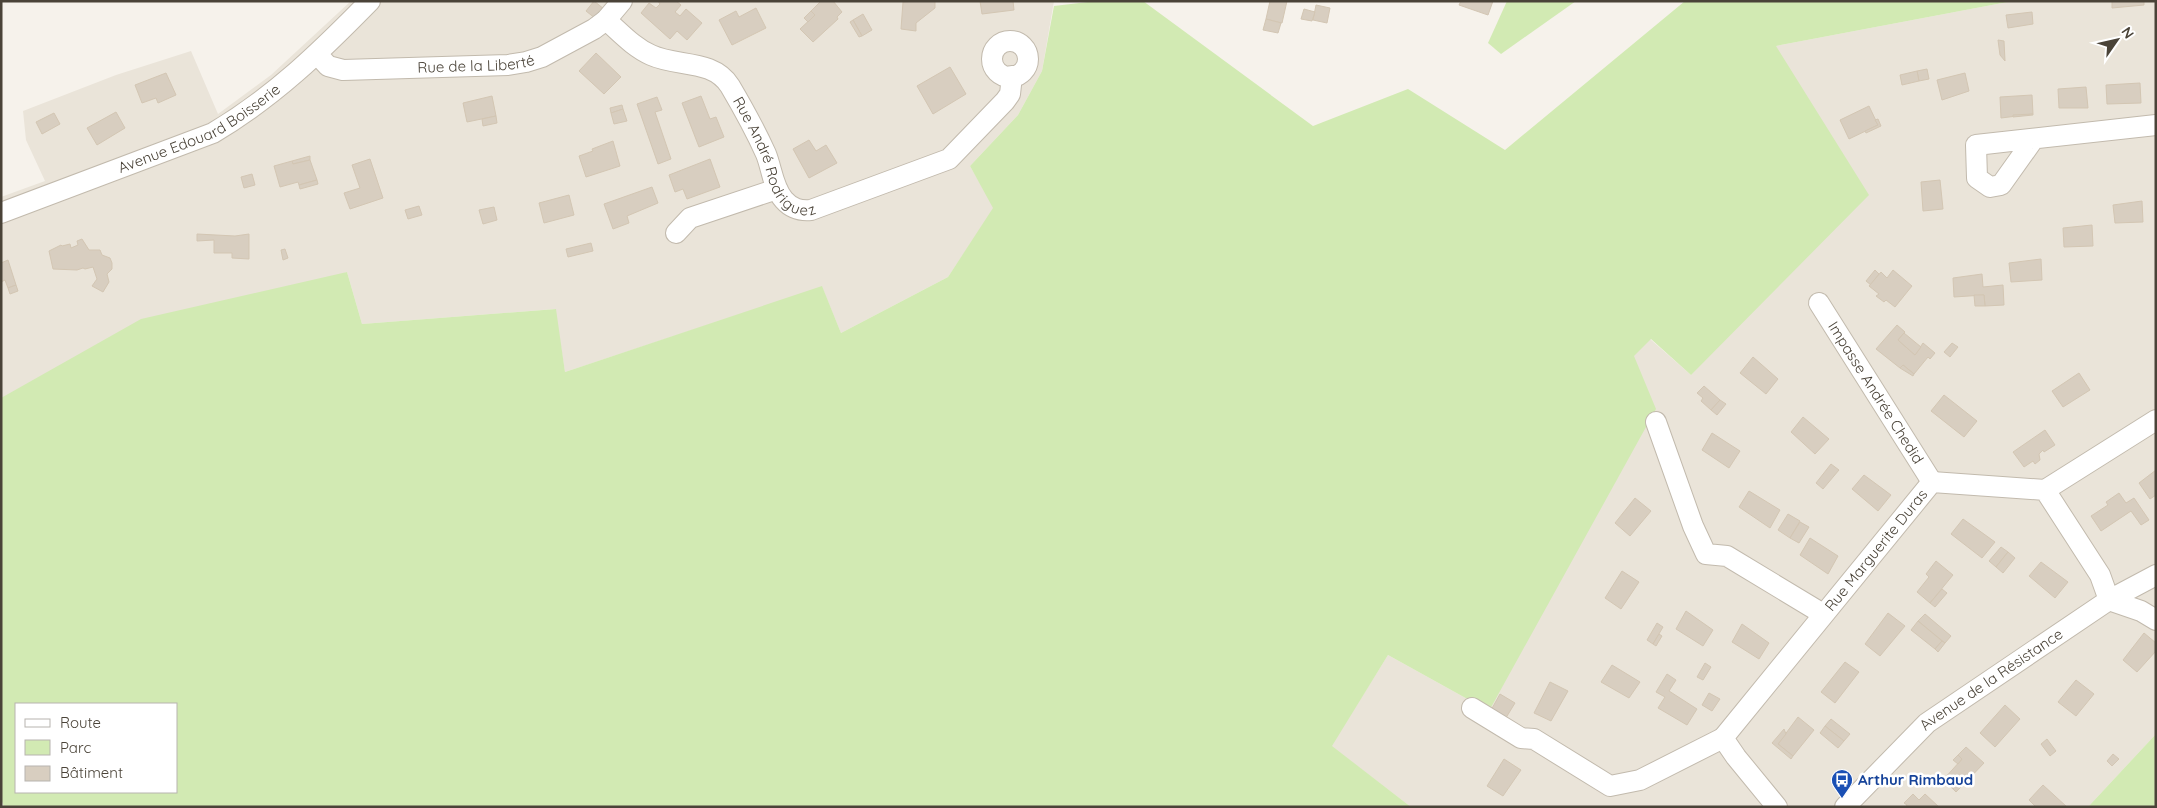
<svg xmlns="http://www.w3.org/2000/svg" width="2157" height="808" font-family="Quicksand,sans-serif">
<rect width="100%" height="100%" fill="#f6f2eb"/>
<!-- residential -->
<g fill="#eae4d9">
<polygon points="351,1 1054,1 1042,71 1018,115 970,166 994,208 948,277 841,333 822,287 565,372 555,309 362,324 347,272 1,398 1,197 45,181 26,140 23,111 116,75 191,51 218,114 271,75"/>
<polygon points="2013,1 2156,1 2156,734 2088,807 1411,807 1331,746 1388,655 1489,711 1633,356 1650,339 1691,375 1776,46"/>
</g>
<!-- green -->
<g fill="#d2eab3" fill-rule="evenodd">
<path d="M1096,1H1143L1313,126L1408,89L1505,150L1685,1H2013L1776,46L1869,195L1691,375L1651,339L1634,356L1656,409L1489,711L1388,655L1332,746L1411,807H4L1,799V398L141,319L347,272L362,324L556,309L565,372L822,286L841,333L948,277L993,208L970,166L1018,115L1042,71L1054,6ZM16,704H176V792H16Z"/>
<polygon points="1507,1 1576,1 1501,54 1488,43"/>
<polygon points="2156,734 2156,807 2088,807"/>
</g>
<!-- building -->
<g fill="#d8cec0" stroke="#d3c6b3">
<polygon points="594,1 604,9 596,19 586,11"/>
<polygon points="658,1 676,1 681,5 675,12 680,16 686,9 702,23 687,40 677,31 670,39 641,13 649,3 656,8 660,4"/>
<polygon points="821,1 833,1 842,12 837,17 838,19 813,42 800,29 815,15 811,11"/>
<polygon points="913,1 935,1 935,8 916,23 916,31 901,29 903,2"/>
<polygon points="980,1 1013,1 1014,10 982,14"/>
<polygon points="1270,1 1287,1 1282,23 1266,19"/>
<polygon points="1461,1 1493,1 1488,15 1459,5"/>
<polygon points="2112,1 2144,1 2144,5 2112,8"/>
<polygon points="1316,5 1330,8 1327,23 1313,20"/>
<polygon points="756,8 766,28 732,45 719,20 736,11 739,17"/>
<polygon points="1304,9 1315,12 1312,21 1301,19"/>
<polygon points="811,11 815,15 808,22 804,18"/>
<polygon points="2032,12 2033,24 2008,28 2006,15"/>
<polygon points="863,14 872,30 862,36 853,20"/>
<polygon points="1266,19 1281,23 1278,33 1263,30"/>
<polygon points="853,20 862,36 859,37 850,22"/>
<polygon points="1998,40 2004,41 2005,61 2000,55"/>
<polygon points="596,53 621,77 604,94 579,71"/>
<polygon points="950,67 966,94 933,114 917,86"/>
<polygon points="1927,69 1929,79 1919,81 1917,71"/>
<polygon points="1917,71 1919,81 1902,85 1900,75"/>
<polygon points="166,73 176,95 158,103 156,98 142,103 135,85"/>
<polygon points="1965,73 1969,91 1942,100 1937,80"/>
<polygon points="2140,83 2141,103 2107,104 2106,85"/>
<polygon points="2086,87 2088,108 2059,108 2058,89"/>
<polygon points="2032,95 2033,114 2001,118 2000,97"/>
<polygon points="492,96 496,116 467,122 463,103"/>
<polygon points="701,96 710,119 716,117 724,137 699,147 682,103"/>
<polygon points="657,97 662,110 655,112 671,159 658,164 637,104"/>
<polygon points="622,105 623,109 611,113 610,108"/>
<polygon points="1869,106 1878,125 1849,139 1840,120"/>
<polygon points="623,109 627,121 614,124 611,113"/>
<polygon points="116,112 125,128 97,145 87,128"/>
<polygon points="54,113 60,124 42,134 36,122"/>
<polygon points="2033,114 2033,115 2013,117 2013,115"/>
<polygon points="496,116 497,123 483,126 482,119"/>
<polygon points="1878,119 1881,126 1866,133 1865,131 1878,125 1875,120"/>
<polygon points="809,140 816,151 826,145 837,163 809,178 793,149"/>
<polygon points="613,141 620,166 586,177 579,156 593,151 592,149"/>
<polygon points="310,156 310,160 293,164 292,161"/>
<polygon points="370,159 383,198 350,209 344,193 360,188 352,165"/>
<polygon points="710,159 720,187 687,199 683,189 675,192 669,175"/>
<polygon points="310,160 317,180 299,185 298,182 280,187 274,166 292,161 293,164"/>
<polygon points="252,174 255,185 244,188 241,177"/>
<polygon points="317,180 318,184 300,189 299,185"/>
<polygon points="1940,180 1943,209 1923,211 1921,182"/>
<polygon points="652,187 658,203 627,216 629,223 613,229 604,204"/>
<polygon points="569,195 574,215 544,223 539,203"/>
<polygon points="2142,201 2143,222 2115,223 2113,205"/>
<polygon points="419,206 422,215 408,219 405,210"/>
<polygon points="494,207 497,220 483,224 479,210"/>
<polygon points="2092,225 2093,246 2064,247 2063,228"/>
<polygon points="197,234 235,236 249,234 249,259 232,258 232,253 214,253 214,240 197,241"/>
<polygon points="82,239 89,250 100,250 102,255 110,258 112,263 112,269 107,274 109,282 103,292 92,286 97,279 93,267 85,269 83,268 77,270 53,269 49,251 61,245 62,246 70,244 71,248 78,245 77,241"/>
<polygon points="591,243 593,251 568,257 566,249"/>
<polygon points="285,249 288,258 283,260 281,250"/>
<polygon points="2041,259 2042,280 2011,282 2009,263"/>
<polygon points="8,260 16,285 8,288 5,280 1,282 1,263"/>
<polygon points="1875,270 1879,274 1871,285 1866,281"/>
<polygon points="1893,270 1912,286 1895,307 1886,300 1884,302 1876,296 1879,294 1869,286 1881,272 1887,278"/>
<polygon points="1982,274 1983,287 2003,285 2004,305 1985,306 1984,295 1954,297 1953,278"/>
<polygon points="16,285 18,291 10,294 8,288"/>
<polygon points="1974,295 1984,295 1985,306 1975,306"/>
<polygon points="1897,325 1905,332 1898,340 1915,355 1923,343 1935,353 1930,359 1928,357 1914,374 1903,365 1900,368 1876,349"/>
<polygon points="1904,333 1921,347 1915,355 1898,340"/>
<polygon points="1952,343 1958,347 1950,357 1944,352"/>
<polygon points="1753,357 1778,379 1766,394 1740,373"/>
<polygon points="1903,365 1914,374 1913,376 1900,368"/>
<polygon points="2079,373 2090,390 2063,407 2052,391"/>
<polygon points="1704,386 1720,400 1711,410 1701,401 1703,398 1697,393"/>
<polygon points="1944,395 1977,421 1964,437 1931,411"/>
<polygon points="1720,400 1726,404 1717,415 1711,410"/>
<polygon points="1803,417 1829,439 1815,454 1791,432"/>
<polygon points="2045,430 2055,445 2044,452 2043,450 2039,454 2040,460 2035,464 2033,461 2024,467 2013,452"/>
<polygon points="1712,433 1740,451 1729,468 1702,450"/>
<polygon points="1831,464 1839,470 1823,489 1816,483"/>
<polygon points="2156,470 2156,495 2150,499 2139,483"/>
<polygon points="1864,475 1891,495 1878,511 1852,489"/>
<polygon points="1749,491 1780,510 1770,528 1739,507"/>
<polygon points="2119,493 2126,503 2134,498 2149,520 2141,525 2131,511 2101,531 2091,516 2108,505 2106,502"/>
<polygon points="1635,498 1651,511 1630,536 1615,523"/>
<polygon points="1788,514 1800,521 1790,538 1778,530"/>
<polygon points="1963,519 1995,542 1982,558 1951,534"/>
<polygon points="1800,522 1809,527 1799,543 1790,538"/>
<polygon points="1810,538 1838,556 1828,574 1800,555"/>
<polygon points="2001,547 2008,552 1996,567 1989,561"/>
<polygon points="2008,552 2015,558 2003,573 1996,567"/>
<polygon points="1936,561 1953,575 1930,603 1917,592 1929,577 1926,574"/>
<polygon points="2041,562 2068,582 2055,598 2029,576"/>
<polygon points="1622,571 1639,582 1621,609 1605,598"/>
<polygon points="1942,589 1947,593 1935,607 1930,603"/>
<polygon points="1686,611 1713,630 1703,646 1676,629"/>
<polygon points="1888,613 1905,626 1880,656 1865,644"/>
<polygon points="1925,614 1951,636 1945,643 1918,621"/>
<polygon points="1918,621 1942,641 1935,649 1911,630"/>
<polygon points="1657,623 1663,627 1653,644 1647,640"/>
<polygon points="1742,624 1769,643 1759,659 1732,642"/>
<polygon points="2144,633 2156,643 2156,651 2137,672 2123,660"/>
<polygon points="1659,634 1662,636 1656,646 1653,644"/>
<polygon points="1942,641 1945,643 1938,652 1935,649"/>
<polygon points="1845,662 1859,672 1835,703 1821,692"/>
<polygon points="1705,663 1711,667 1703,680 1697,677"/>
<polygon points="1612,665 1640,682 1629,698 1601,682"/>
<polygon points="1667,674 1676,680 1669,691 1697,709 1687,725 1658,708 1665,697 1656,692"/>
<polygon points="2076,680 2094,694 2076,716 2058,702"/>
<polygon points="1550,682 1568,691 1551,721 1534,713"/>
<polygon points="1709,693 1720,699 1712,711 1702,705"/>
<polygon points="1500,694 1515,703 1504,721 1490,712"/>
<polygon points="2005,705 2020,719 1995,747 1980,733"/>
<polygon points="1798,717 1814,730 1793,756 1778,744"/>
<polygon points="1831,719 1850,734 1844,741 1825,726"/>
<polygon points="1825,726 1844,741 1838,748 1820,733"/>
<polygon points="1784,729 1786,734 1778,744 1793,756 1791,759 1772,743"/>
<polygon points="2047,739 2056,751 2050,756 2041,744"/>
<polygon points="1966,747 1984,763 1963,785 1960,782 1953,789 1943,780 1962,759 1958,755"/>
<polygon points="2113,754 2119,759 2112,766 2107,761"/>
<polygon points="1958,755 1962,759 1958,764 1953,760"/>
<polygon points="1504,759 1521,770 1503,796 1487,786"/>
<polygon points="1960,782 1963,785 1956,792 1953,789"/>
<polygon points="2043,785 2067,807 2036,807 2029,800"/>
<polygon points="1913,794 1919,800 1925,794 1939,807 1906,807 1907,805 1904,803"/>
</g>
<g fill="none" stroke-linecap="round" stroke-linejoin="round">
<!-- minor casing -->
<g stroke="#c2baad" stroke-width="22">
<g id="minor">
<path id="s1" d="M606,20C620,32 633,47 651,55C677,67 713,59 730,86C743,108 756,132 766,154C772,169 773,188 784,200C792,209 800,211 811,210L949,159L1005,101L1010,94L1012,76"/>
<circle cx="1010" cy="59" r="18"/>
<path id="s2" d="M317,54L328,66L343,70L508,65L526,62L542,57L594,29L606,20L622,1"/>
<polyline points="2033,140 2001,185 1990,187 1977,178 1976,145 2156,125"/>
<path id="s3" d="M1,213L213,133C275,96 320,52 370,1"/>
<polyline points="676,233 690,218 777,189"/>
<path id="s4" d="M1819,303L1932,482"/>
<polyline points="1656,422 1693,526 1706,554 1727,556 1823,614"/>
<polyline points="2045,490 2156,420"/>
<polyline points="1472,708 1521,738 1534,739 1610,786 1640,780 1723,738"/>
<path id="s5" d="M1777,807L1736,757L1723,738L1932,482L2045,490L2100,575L2109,600L2141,611L2156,620"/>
<path id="s6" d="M1845,807L1927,723L2109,600L2156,575"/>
</g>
</g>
<!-- minor -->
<use href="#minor" stroke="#fff" stroke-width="20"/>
</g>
<!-- icons -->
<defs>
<g id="bus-pin" transform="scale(1.125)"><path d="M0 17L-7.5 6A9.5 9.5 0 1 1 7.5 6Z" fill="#1a4fb4" stroke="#fff"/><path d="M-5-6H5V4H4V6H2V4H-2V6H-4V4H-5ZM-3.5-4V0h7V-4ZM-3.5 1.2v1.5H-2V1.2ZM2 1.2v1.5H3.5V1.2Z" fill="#fff"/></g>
</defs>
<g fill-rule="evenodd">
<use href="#bus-pin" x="1842" y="780"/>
</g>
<g text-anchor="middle" stroke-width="5" stroke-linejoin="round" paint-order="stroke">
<!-- street labels -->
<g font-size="15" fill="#4a4338" stroke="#fff">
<text dy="5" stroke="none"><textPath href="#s2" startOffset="165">Rue de la Liberté</textPath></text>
<text dy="5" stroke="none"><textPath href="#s3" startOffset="216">Avenue Edouard Boisserie</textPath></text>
<text dy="5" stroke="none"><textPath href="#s1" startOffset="232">Rue André Rodriguez</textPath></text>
<text dy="5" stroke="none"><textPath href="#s4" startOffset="106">Impasse Andrée Chedid</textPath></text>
<text dy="5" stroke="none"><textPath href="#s5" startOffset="330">Rue Marguerite Duras</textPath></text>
<text dy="5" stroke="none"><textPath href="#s6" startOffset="195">Avenue de la Résistance</textPath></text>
</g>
<!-- transit labels -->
<g font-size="15" font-weight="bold" fill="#164399" stroke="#fff" text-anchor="start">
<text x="1858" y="785">Arthur Rimbaud</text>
</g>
</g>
<!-- border -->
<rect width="2157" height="808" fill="none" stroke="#4a4338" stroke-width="5"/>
<!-- legend -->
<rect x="15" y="703" width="162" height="90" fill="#ffffff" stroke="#b7b4af"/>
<rect x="25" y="719" width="25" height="8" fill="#ffffff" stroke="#b7b4af"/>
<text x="60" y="728" font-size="15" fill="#4a4338">Route</text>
<rect x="25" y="740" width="25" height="15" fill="#d2eab3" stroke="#b7b4af"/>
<text x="60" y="753" font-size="15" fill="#4a4338">Parc</text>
<rect x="25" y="766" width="25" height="15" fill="#d8cec0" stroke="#b7b4af"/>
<text x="60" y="778" font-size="15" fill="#4a4338">Bâtiment</text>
<!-- north arrow -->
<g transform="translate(2117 40) rotate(56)" stroke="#ffffff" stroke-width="4" paint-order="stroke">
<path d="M0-4L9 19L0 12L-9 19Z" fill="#4a4338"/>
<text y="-8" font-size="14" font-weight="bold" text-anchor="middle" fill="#4a4338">N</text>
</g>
</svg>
